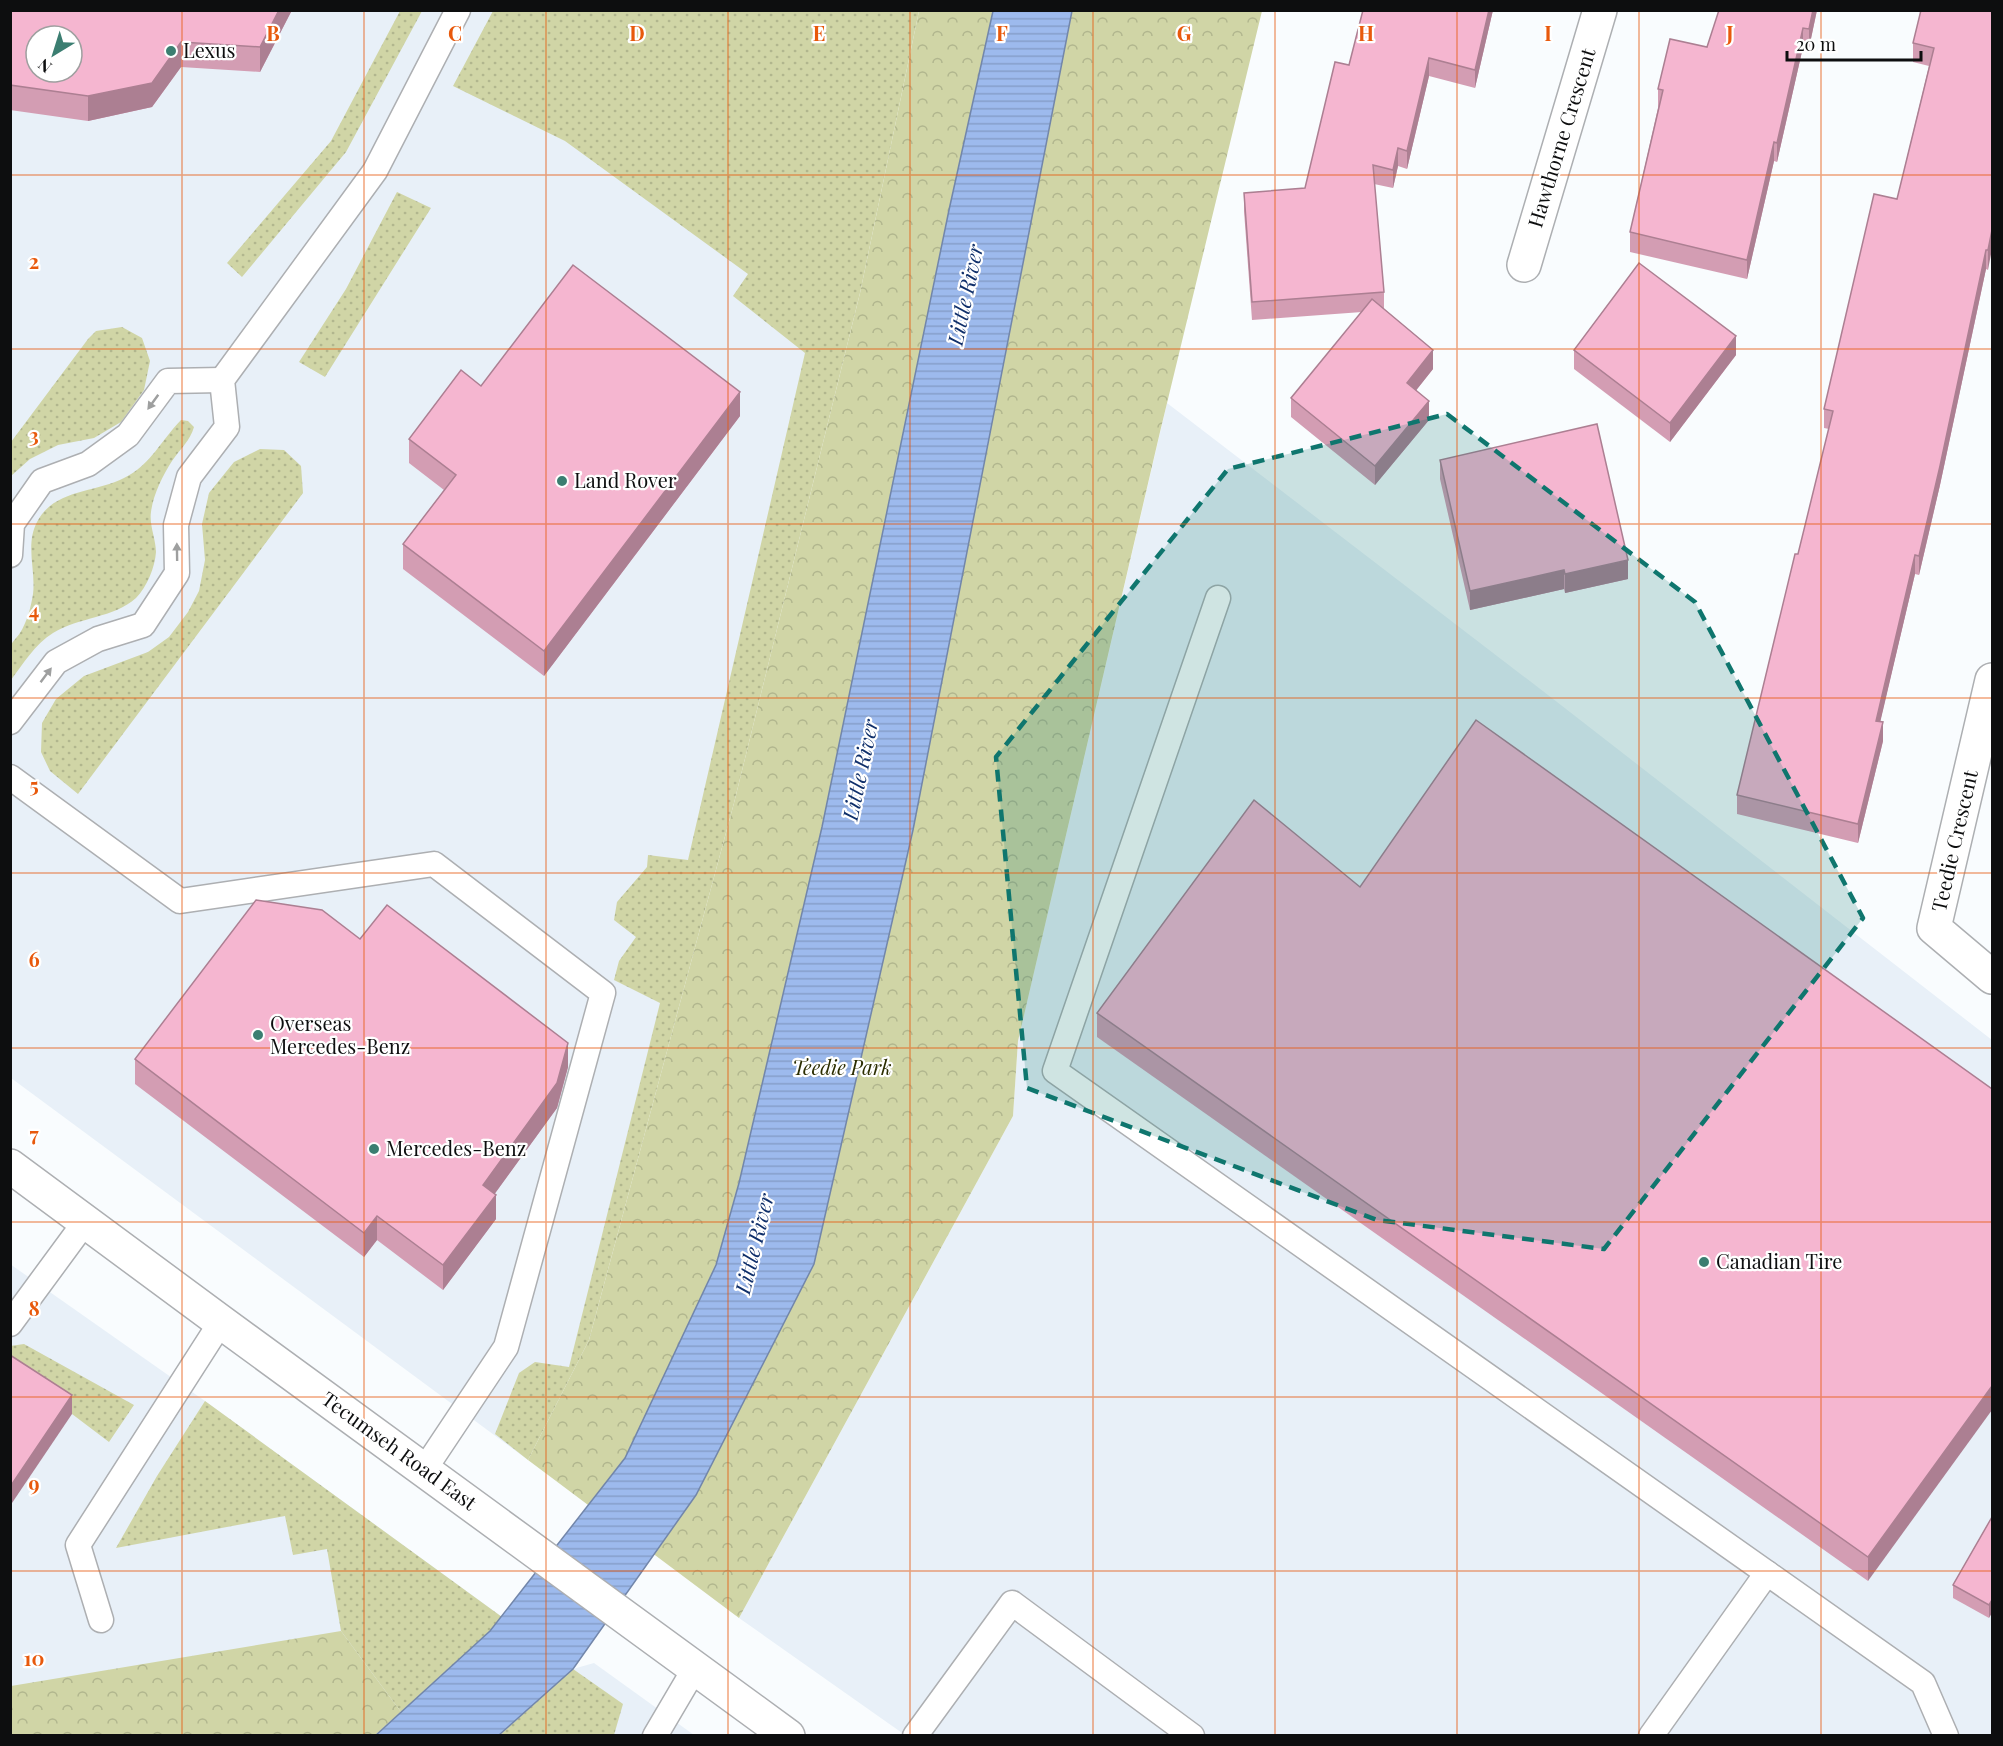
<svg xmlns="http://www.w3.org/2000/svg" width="2003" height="1746" font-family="'Playfair Display',serif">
<defs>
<pattern id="grass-dots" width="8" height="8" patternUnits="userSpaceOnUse" patternTransform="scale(1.5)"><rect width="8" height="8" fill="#d0d5a6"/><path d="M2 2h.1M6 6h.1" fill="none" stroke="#b1b68e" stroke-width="1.8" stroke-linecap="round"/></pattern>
<pattern id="forest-crowns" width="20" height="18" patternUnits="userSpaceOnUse" patternTransform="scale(1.5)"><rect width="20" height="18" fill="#d0d5a6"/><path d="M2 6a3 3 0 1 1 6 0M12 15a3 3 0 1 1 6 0" fill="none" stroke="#b1b68e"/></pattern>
<pattern id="water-rules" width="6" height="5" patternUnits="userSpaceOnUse" patternTransform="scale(1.5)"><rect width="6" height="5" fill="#9dbaed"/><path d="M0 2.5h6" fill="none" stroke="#869fca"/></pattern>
</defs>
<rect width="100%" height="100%" fill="#f9fcfe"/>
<!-- built -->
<g fill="#e8f0f8" fill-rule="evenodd">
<path d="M11,11H919L589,1340L528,1460L11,1078ZM36,36H72V72H36Z"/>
<polygon points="1167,403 1548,695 1992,1040 1992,1735 905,1735 739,1618 1013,1116 1018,1041"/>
<polygon points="10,1264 205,1401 502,1617 375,1735 11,1735"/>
<polygon points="594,1663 694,1735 499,1736 573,1669"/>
</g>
<!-- grass -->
<g fill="url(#grass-dots)">
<polygon points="400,11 422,11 346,152 242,277 227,263 331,141"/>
<polygon points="493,11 919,11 860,293 734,803 589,1340 528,1460 495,1434 519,1373 535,1362 569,1367 660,1003 614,980 619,961 636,937 614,920 617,902 647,867 648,855 688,860 805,353 733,296 748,274 565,141 453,86"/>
<polygon points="397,192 431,208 325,377 299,362 346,289"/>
<polygon points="122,327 142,338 150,361 144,390 121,422 94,438 58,445 30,459 11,476 11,442 88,339 96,331"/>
<path d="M181,420L188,421L194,427C190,441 180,449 172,461C163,475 153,495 151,512C149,525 156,539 156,552C155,567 147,587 136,598C114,618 79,617 53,633C35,644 23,664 11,680C10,670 9,658 10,648C11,642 17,638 20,633C27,622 31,607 33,594C36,570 25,545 37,522C54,489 95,493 124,478C150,466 162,439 181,420Z"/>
<polygon points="260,449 284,450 301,466 303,493 78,794 50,771 41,752 42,723 56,699 84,676 148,652 169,637 188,612 199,591 205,560 202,524 209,493 234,462"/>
<polygon points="24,1344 134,1405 109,1442 72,1414 11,1374 10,1346"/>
<polygon points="205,1401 502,1617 490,1631 401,1712 341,1631 327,1549 293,1555 285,1516 116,1548 157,1476"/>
<polygon points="573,1669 623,1704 614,1735 499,1736"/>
</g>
<!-- forest -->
<g fill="url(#forest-crowns)">
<polygon points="919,11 1262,11 1160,432 1018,1041 1013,1116 739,1618 528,1460 589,1340 734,803 860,293"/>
<polygon points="341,1631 401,1712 375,1735 11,1735 11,1686"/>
</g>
<!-- water -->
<polygon fill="url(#water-rules)" stroke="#7286aa" stroke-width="1.5" points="993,11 1072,11 913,830 814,1264 696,1495 573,1669 499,1735 375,1736 490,1631 625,1458 716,1265 739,1183 822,827 949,210"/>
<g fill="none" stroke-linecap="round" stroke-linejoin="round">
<!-- service casing -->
<g stroke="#adafb2" stroke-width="27">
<g id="service">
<polyline points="10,555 12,524 42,481 88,464 128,435 168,381 222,380"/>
<polyline points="1218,598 1055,1071 1923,1683 1946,1736"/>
<polyline points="10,722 56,662 98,639 143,625 177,573 176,525 189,477 227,427 222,380 375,171 458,10"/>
<polyline points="10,777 180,901 434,864 603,993 506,1347 424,1470"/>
<polyline points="10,1324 85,1222"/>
<polyline points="101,1620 78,1545 221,1322"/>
<polyline points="655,1736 695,1668"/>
<polyline points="915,1736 1012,1603 1192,1736"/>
<polyline points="1651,1736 1767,1573"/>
</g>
</g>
<!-- minor casing -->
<g stroke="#adafb2" stroke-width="36">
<g id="minor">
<polyline points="1524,265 1600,10"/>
<polyline points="1992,680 1934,928 1992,977"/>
</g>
</g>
<!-- secondary casing -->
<g stroke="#adafb2" stroke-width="36">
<polyline id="secondary" points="10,1166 221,1322 788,1736"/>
</g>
<!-- service -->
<use href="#service" stroke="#fff" stroke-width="24"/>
<!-- minor -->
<use href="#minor" stroke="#fff" stroke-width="33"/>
<!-- secondary -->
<use href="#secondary" stroke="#fff" stroke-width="33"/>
</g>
<!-- wall -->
<g fill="#d39db3">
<polygon points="10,10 292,10 260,72 181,67 152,107 88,121 10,110"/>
<polygon points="1363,10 1493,10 1475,88 1429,76 1407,169 1398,166 1393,188 1374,184 1384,292 1384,309 1433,369 1416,390 1429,420 1375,485 1291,417 1291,398 1362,312 1252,320 1244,211 1244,193 1305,188 1349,65"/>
<polygon points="1817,10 1809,48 1803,47 1777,162 1774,161 1747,279 1630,252 1630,232 1658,108 1658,89 1707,47"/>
<polygon points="1992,10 1988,270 1986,269 1940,485 1919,575 1915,574 1880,722 1883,741 1858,843 1737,814 1737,795 1798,554 1829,429 1824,428 1824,409 1897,199 1929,66 1913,62 1913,43"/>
<polygon points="1574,350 1736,355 1670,442 1574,369"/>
<polygon points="481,386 740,416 544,676 403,569 403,544 444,490 409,463 409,439"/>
<polygon points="1440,460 1628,579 1565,593 1564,589 1470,610 1440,479"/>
<polygon points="1360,887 1992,1089 1868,1581 1097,1037 1097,1013"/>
<polygon points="360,939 568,1067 557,1108 495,1193 496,1219 443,1290 377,1240 364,1257 135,1084 135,1059"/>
<polygon points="1992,1517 1989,1618 1953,1598 1953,1585"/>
</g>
<!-- shaded-wall -->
<g fill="#ac7f92">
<polygon points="279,10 292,10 260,72 260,47"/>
<polygon points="1489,10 1493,10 1475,88 1475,70"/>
<polygon points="1813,10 1817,10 1809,48 1809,29"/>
<polygon points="1803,28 1803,47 1777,162 1777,143"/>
<polygon points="181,42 181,67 152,107 88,121 88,96"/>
<polygon points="1429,58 1429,76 1407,169 1407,151"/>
<polygon points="1774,142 1774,161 1747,279 1747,260"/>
<polygon points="1398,148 1398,166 1393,188 1393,170"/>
<polygon points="1992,230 1992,249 1988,270 1988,250"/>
<polygon points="1986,250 1986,269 1940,485 1919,575 1919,556"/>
<polygon points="1736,336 1736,355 1670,442 1670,423"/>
<polygon points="1433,350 1433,369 1407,402 1407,383"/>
<polygon points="740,392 740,416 544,676 544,651"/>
<polygon points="1429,401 1429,420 1375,485 1375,466"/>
<polygon points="1915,555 1915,574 1876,740 1876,721"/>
<polygon points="1628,560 1628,579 1565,593 1565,574"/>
<polygon points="1564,570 1564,589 1470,610 1470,591"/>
<polygon points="1883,722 1883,741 1858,843 1858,824"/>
<polygon points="568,1043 568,1067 557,1108 483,1210 483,1185"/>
<polygon points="496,1195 496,1219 443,1290 443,1265"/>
<polygon points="377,1216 377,1240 364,1257 364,1233"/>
<polygon points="1992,1386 1992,1410 1868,1581 1868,1557"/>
<polygon points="72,1395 72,1414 10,1506 10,1487"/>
<polygon points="1992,1600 1992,1613 1989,1618 1989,1605"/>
</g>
<!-- building -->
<g fill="#f5b6d0" stroke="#ac7f92" stroke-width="1.5" fill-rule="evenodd">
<path d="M10,10H279L260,47L181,42L152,83L88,96L10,85ZM36,36H72V72H36Z"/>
<polygon points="1363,10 1489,10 1475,70 1429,58 1407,151 1398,148 1393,170 1373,165 1384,292 1252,302 1244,193 1305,188 1335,62 1349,65"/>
<polygon points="1719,10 1813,10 1809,29 1803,28 1777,143 1774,142 1747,260 1630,232 1663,90 1658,89 1670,39 1707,47"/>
<polygon points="1921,10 1992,10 1992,230 1988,250 1986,250 1940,466 1919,556 1915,555 1876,721 1883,722 1858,824 1737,795 1795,554 1798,554 1833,411 1824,409 1874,194 1897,199 1934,48 1913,43"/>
<polygon points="1639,263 1736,336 1670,423 1574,350"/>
<polygon points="573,265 740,392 544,651 403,544 456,475 409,439 461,370 481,386"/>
<polygon points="1372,299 1433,350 1407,383 1429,401 1375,466 1291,398"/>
<polygon points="1597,424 1628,560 1565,574 1564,570 1470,591 1440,460"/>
<polygon points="1476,720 1992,1089 1992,1386 1868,1557 1097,1013 1254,800 1360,887"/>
<polygon points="256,900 322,910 360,939 387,905 568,1043 557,1083 483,1185 496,1195 443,1265 377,1216 364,1233 135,1059"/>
<polygon points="10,1355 72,1395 10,1487"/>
<polygon points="1992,1517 1992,1600 1989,1605 1953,1585"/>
</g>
<!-- one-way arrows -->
<defs><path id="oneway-solid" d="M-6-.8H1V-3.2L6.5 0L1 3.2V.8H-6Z" transform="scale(1.5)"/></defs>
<g fill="#9e9f9f">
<use href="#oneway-solid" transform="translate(153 402) rotate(126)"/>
<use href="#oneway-solid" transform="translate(177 552) rotate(-91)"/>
<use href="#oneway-solid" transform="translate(46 675) rotate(-53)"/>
</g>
<!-- marked area -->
<path fill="#0f766e" fill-opacity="0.2" stroke="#0f766e" stroke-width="4.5" stroke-dasharray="12 8" stroke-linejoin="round" d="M1447,414L1695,602L1863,918L1604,1249L1377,1220L1027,1088L996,757L1228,469Z"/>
<!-- grid -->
<path fill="none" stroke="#e8590c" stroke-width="1.5" stroke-opacity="0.55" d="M182,10V1736M364,10V1736M546,10V1736M728,10V1736M910,10V1736M1093,10V1736M1275,10V1736M1457,10V1736M1639,10V1736M1821,10V1736M10,175H1992M10,349H1992M10,524H1992M10,698H1992M10,873H1992M10,1048H1992M10,1222H1992M10,1397H1992M10,1571H1992"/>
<!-- markers -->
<g fill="#3b7e71" stroke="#fff" stroke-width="2">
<circle cx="171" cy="51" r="6"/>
<circle cx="562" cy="481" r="6"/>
<circle cx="258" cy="1035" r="6"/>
<circle cx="374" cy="1149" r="6"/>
<circle cx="1704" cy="1262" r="6"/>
</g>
<g text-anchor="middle" stroke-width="4.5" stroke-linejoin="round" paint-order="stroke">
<!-- poi labels -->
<g font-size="20" fill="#0d0e0f" stroke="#fff" text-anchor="start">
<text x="183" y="58">Lexus</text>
<text x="574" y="488">Land Rover</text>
<text x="270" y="1031">Overseas<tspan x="270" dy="23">Mercedes-Benz</tspan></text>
<text x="386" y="1156">Mercedes-Benz</text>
<text x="1716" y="1269">Canadian Tire</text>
</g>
<!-- street labels -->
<g font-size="20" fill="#0d0e0f" stroke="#fff">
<text transform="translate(1562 138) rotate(-73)" y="7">Hawthorne Crescent</text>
<text transform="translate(1955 841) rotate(-77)" y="7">Teedie Crescent</text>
<text transform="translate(399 1451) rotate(36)" y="7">Tecumseh Road East</text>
</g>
<!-- park labels -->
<g font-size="20" font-style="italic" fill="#2b2d00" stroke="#fff">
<text x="842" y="1075">Teedie Park</text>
</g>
<!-- water labels -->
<g font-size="21" font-style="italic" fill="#0f2f6a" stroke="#fff">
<text transform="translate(966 295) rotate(-78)" y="7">Little River</text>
<text transform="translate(861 770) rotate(-78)" y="7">Little River</text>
<text transform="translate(755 1244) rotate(-76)" y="7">Little River</text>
</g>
</g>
<g font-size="20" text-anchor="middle" font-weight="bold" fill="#e8590c" stroke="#fff" stroke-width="4.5" stroke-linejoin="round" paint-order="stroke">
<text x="273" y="41">B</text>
<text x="455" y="41">C</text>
<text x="637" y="41">D</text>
<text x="819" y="41">E</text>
<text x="1002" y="41">F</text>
<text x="1184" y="41">G</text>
<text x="1366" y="41">H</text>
<text x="1548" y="41">I</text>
<text x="1730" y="41">J</text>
<text x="34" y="269">2</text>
<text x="34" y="443">3</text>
<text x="34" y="618">4</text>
<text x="34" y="793">5</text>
<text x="34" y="967">6</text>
<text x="34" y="1142">7</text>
<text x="34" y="1316">8</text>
<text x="34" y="1491">9</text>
<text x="34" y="1666">10</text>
</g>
<!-- border -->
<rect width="2003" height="1746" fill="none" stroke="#0d0e0f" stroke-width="24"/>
<!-- north arrow -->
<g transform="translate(54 54) rotate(218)"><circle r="28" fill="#ffffff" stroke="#9e9f9f" stroke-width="1.5"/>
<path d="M0-4.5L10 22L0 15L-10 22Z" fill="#3b7e71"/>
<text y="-9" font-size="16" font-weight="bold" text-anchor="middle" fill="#0d0e0f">N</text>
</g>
<!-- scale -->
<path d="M1787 51v9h134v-9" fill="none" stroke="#0d0e0f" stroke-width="3"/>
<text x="1796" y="51" font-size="18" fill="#0d0e0f" stroke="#ffffff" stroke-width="4.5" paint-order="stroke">20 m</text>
</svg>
